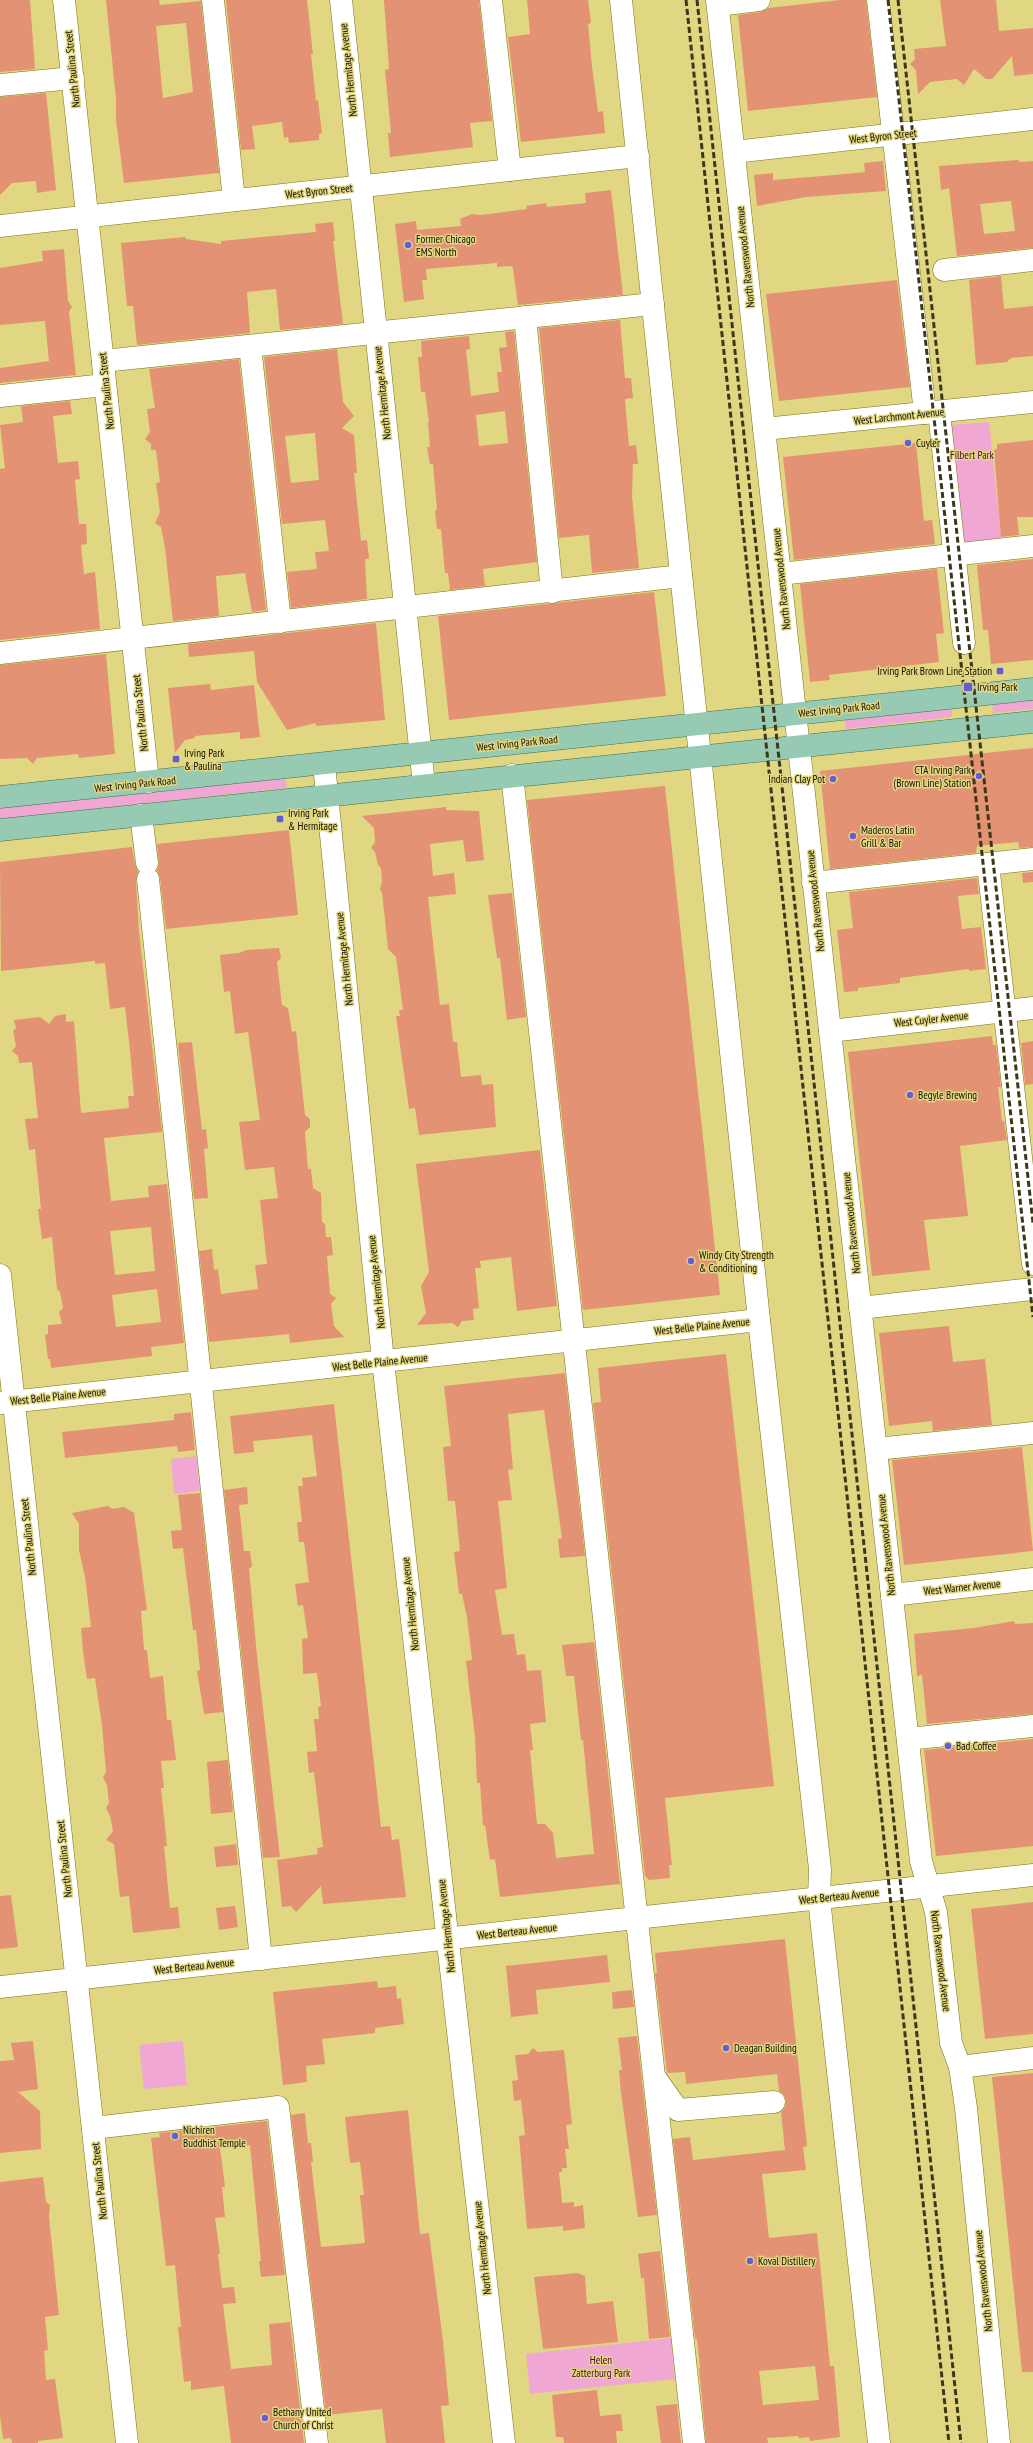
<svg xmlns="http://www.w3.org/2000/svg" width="1033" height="2443" font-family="'PT Sans Narrow',sans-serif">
<rect width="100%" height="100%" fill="#e1d782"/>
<!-- green -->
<g fill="#f1a7d4">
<polygon points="989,422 1002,545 962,550 949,425"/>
<polygon points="1033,699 1033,709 993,713 992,703"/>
<polygon points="952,708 952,717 846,729 845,719"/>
<polygon points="285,778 287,788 0,819 0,808"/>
<polygon points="196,1456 200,1491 174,1494 171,1459"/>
<polygon points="183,2041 187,2085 144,2089 139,2045"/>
<polygon points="671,2338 675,2379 530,2394 526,2354"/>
</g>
<!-- building -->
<g fill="#e39374" fill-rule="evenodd">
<polygon points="0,0 30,0 35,69 0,72"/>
<path d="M106,0H159L160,5L201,1L219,173L124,183L116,120V99ZM186,23L193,92L163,98L156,26Z"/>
<polygon points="226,0 307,0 313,54 311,54 316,101 318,100 322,133 319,134 319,140 289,143 288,137 284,138 282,122 252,126 255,149 241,150"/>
<polygon points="384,0 479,0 492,121 470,123 473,147 390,157 388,133 391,133 385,70 389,69"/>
<polygon points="527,0 588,0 591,23 588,24 592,66 598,112 603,111 605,133 521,142 508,37 530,34"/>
<polygon points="840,0 866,0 877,97 748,111 738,15 761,12 768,8"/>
<polygon points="940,0 996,0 999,31 1033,28 1033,74 1014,76 1012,56 992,79 986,79 974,69 964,85 957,79 930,82 918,94 916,70 910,64 915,59 914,49 946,46"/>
<polygon points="46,93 56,190 37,193 36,181 12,183 0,195 0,97"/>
<path d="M1019,160V162L1033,161V248L957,256L949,188L941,190L939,166ZM1011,201L1015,231L984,234L980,204Z"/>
<polygon points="883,161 886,191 806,197 757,206 754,175 773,173 773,180 835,175 865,172 864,163"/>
<polygon points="611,190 623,295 518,305 513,268 511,266 497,267 497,263 426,269 427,280 422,280 424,299 404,302 395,224 416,221 417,230 461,226 460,219 472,214 480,215 527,209 526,206 546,203 547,207 586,203 585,193"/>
<polygon points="333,222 335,241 333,241 343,324 280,330 276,289 247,292 250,333 137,345 133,306 127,306 121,243 185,237 186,239 221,244 221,241 316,232 315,224"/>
<polygon points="64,249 68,301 72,307 69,312 76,375 0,383 0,368 49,361 45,321 0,325 0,268 43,261 42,251"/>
<polygon points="1001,276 1004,309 1033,306 1033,356 1011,358 1007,362 976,365 969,280"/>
<polygon points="897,280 910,387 779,401 766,294"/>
<polygon points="620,320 625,378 631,378 633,398 625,399 629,446 636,445 638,464 633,464 632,496 639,568 592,573 589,535 559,538 539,328"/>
<path d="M514,331L537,562L483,569L485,586L450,590L448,573H445L441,529H437L435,510H437L433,464H430L427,447H430L428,422H429L425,392H421L418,357H422L421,341L469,336L470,349L466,350L471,396L499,392L497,372H502L499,348L507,347L505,332ZM505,411L508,443L479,446L476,415Z"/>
<path d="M337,349L343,402L354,416L342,428L354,435L357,473H354L361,541L367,540L369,559H365L367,599L291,608L287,572L317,569L315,552L329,551L325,520L282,524L264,357ZM315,433L319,480L291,483L285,436Z"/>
<polygon points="239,359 266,610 252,612 245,573 216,576 219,616 173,621 165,548 161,527 155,523 160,512 156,483 160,482 156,450 151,450 151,444 145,439 150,432 147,409 155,408 149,369"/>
<polygon points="70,401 72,414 53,416 58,463 78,461 80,479 75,480 79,524 86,524 87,544 81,545 84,574 95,572 100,629 0,640 0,469 5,468 0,425 23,422 21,406"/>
<polygon points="1033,440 1033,517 1017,517 1019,535 1001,537 994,450 997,449 997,444"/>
<polygon points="916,443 924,521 932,520 935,544 794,560 783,457"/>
<polygon points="1033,559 1033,660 991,664 988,630 983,630 977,565"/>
<polygon points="937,569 944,633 936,634 939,662 829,675 830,680 810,682 800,584"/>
<polygon points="654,592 666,696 449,720 438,616"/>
<polygon points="376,623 385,720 316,726 316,723 287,730 257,682 254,651 189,657 188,644"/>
<polygon points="106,654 115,754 79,758 78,754 37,758 33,764 27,758 0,759 0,665"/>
<polygon points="210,684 211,690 254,685 260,737 240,739 240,732 195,736 195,738 185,740 175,753 168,688"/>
<polygon points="1033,748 1033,847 1019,848 1018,842 977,846 976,853 830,869 820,771"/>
<polygon points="665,786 720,1295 583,1310 527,800"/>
<polygon points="446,807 446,810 479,811 484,860 466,862 463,840 430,844 433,876 454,873 456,894 428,897 440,1005 449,1004 453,1042 457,1042 461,1077 481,1075 482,1085 493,1084 496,1127 419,1135 415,1108 409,1109 398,1031 396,1016 400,1016 399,1010 403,1010 396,957 388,949 382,892 380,890 382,881 381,868 378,865 375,852 371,848 375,842 374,828 362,816"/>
<polygon points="289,830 298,915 166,929 160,878 157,870 159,862 157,844"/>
<path d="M132,847L135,865L138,872L136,880L139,932L162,1132L104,1138L111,1201L149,1197L148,1186L167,1184L184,1343L151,1347L152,1356L51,1368L50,1359H48L45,1335L48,1334V1325L62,1324L59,1312L63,1308L60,1292L57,1289L52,1237L42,1239L38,1209H41L35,1149L29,1150L25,1119L38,1118L32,1062L19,1063L18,1056L12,1051L16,1046L13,1031L16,1028L14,1020L40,1017L49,1024L55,1016L66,1014V1022L74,1021L81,1113L129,1108L128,1096H134L130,1050L125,1007L110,1009L105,963L95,964V961L1,971L0,862ZM151,1227L155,1271L115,1275L110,1231ZM157,1289L161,1322L116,1327L112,1295Z"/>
<polygon points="1033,872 1033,882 1023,883 1022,873"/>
<polygon points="977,878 979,894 958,896 962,929 981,927 986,969 969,971 969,969 900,978 900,983 858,988 858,991 844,992 837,930 853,928 849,892"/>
<polygon points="512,893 526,1017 507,1020 500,958 497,958 488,895"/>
<polygon points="279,948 281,958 277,962 282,1005 288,1008 292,1032 296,1031 305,1115 310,1119 310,1127 305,1132 308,1169 311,1169 313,1188 321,1193 322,1222 325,1224 326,1237 331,1237 333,1255 327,1256 330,1294 336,1298 331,1304 334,1326 344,1337 290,1343 289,1334 209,1342 199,1251 212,1249 214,1270 218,1269 221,1294 258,1289 255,1265 267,1264 260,1200 278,1198 274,1167 245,1170 239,1122 260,1120 248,1032 235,1034 230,991 224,992 220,955 239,953 247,950"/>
<polygon points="992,1036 993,1045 996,1045 1001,1087 998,1087 1002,1121 1004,1121 1007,1140 960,1146 968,1216 924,1220 930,1270 872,1276 848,1052"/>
<polygon points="1033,1041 1033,1084 1025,1085 1021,1043"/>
<polygon points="192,1042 202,1130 206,1129 208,1148 204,1149 208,1198 194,1199 178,1043"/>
<polygon points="540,1150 557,1306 517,1311 511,1257 480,1261 481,1268 475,1268 479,1308 473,1309 474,1320 462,1321 458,1327 452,1323 417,1325 426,1313 421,1286 429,1272 416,1164"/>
<polygon points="949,1326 953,1362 985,1359 992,1425 933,1431 932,1421 889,1426 879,1333"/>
<polygon points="726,1354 774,1786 665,1798 672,1865 669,1865 670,1878 649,1880 645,1876 593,1403 601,1402 598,1368"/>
<polygon points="565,1373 585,1556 560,1558 558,1539 562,1538 544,1410 508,1414 513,1469 508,1470 512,1500 498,1501 507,1588 495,1590 502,1635 514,1634 517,1655 525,1654 527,1671 541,1670 546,1722 530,1724 533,1750 530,1750 537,1824 545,1824 553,1833 556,1858 594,1854 583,1740 581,1740 574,1676 566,1676 562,1645 594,1642 620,1884 500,1897 495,1859 490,1860 485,1825 483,1826 480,1783 477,1783 475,1737 466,1661 472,1660 467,1617 462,1594 459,1594 454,1552 460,1551 455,1501 448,1501 443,1447 451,1446 444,1386"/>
<polygon points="334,1404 381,1827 390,1826 392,1840 399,1839 406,1897 323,1904 321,1886 296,1912 291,1906 282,1907 277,1860 318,1854 317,1848 323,1847 314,1772 309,1773 307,1752 317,1751 314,1719 319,1719 318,1707 321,1706 317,1673 303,1674 302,1639 308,1638 303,1605 298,1606 295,1584 309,1582 304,1542 299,1542 297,1522 302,1522 298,1486 303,1486 302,1478 317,1476 312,1435 253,1441 254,1452 234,1454 230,1416"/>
<polygon points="191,1412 195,1450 178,1452 177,1446 65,1458 62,1432 174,1420 174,1414"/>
<polygon points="1022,1447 1033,1551 904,1565 892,1460"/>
<polygon points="247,1487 248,1504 239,1505 244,1551 250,1551 252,1567 249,1568 257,1656 280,1857 263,1858 224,1490"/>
<polygon points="200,1493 223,1712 204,1714 197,1671 200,1670 196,1630 193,1630 183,1548 173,1549 171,1531 182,1530 178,1495"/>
<polygon points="108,1506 112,1509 124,1507 134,1513 147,1610 141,1611 144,1650 147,1650 150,1678 163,1676 167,1720 171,1720 176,1760 161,1761 164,1788 161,1788 167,1846 164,1846 170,1908 178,1907 180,1928 133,1933 129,1896 120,1897 114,1844 106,1840 113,1831 110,1816 106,1808 109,1803 107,1785 103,1777 106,1772 102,1725 95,1678 87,1679 83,1651 81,1628 91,1627 85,1577 79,1550 79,1524 72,1513"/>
<polygon points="1014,1621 1015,1624 1033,1623 1033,1714 927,1724 922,1675 917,1676 914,1634 974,1628"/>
<polygon points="1033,1739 1033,1846 936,1856 924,1750"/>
<polygon points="228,1760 233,1812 211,1814 207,1762"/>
<polygon points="236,1844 238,1865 216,1867 214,1847"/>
<polygon points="11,1895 18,1947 0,1949 0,1896"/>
<polygon points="1033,1902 1033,2034 985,2039 971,1909"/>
<polygon points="235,1906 238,1927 219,1930 216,1908"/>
<path d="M785,1939L807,2146L803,2147L806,2170L762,2174L769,2238L817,2233L830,2366H834L840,2437L810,2441L809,2437L799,2438L798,2436L767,2438L768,2443H706L699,2369L700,2367L697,2339H695L673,2139L690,2137L693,2160L785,2150L781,2112L785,2107L786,2101L784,2095L779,2091L777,2074L686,2084L685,2072L667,2073L655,1973H657L655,1953ZM815,2366L819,2400L763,2405L759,2371Z"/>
<polygon points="607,1955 610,1982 536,1990 538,2014 511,2017 506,1966"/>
<polygon points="377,1981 378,1988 396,1986 397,1999 401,1998 404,2024 375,2028 375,2033 322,2039 325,2064 306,2066 307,2082 283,2085 273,1992"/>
<polygon points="632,1990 634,2007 613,2009 612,1992"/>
<polygon points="637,2036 657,2215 638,2217 621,2093 619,2070 622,2070 618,2038"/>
<polygon points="33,2041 38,2089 18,2092 40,2111 41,2149 0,2153 0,2061 14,2060 11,2043"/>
<polygon points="533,2048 538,2052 564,2050 572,2124 566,2125 569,2149 565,2149 567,2168 562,2168 562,2172 559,2172 562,2203 574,2202 574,2207 583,2205 585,2228 563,2231 563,2226 527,2229 519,2136 525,2135 521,2100 514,2101 512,2081 518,2080 515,2055 528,2054"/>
<polygon points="1033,2073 1033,2372 1022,2372 992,2077"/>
<polygon points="408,2110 420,2234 429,2233 443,2341 449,2405 441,2406 445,2443 386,2443 382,2409 326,2415 291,2115 305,2113 308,2143 311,2143 313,2162 311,2162 321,2247 365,2243 360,2195 364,2195 360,2162 350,2163 345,2117"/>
<polygon points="267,2121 285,2275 261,2277 259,2261 261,2261 250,2145 220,2148 225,2187 222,2187 225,2217 215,2218 220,2254 218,2254 222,2288 234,2287 236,2303 223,2304 231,2369 272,2365 269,2324 290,2322 304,2443 231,2443 224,2386 191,2390 191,2381 184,2382 178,2327 181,2327 175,2265 166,2266 162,2232 151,2138 160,2137 159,2133"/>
<polygon points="43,2177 46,2202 50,2205 49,2217 59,2315 45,2317 48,2350 44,2351 46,2380 55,2379 63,2438 38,2441 38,2443 12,2443 11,2438 3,2439 0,2416 0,2182"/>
<polygon points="660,2251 670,2337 649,2339 644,2278 641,2278 638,2254"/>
<polygon points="578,2273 585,2276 587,2304 613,2301 618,2342 543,2349 534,2277"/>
<polygon points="597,2390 600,2416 621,2414 623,2431 616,2431 617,2443 564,2443 563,2437 556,2437 552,2395"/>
<polygon points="677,2404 681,2443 661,2443 656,2406"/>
</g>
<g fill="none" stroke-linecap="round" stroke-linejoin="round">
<!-- minor casing -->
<g stroke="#7c7113" stroke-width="23">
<g id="minor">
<polyline points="64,0 148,782"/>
<polyline points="213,0 234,200"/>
<polyline points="341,0 424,785"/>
<polyline points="491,0 510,170"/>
<polyline points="621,0 759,1320 820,1869 819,1898 822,1927 879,2443"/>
<polyline points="717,0 921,1861 936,1912 951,2043 960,2067 966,2108 999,2443"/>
<polyline points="878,0 925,413"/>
<polyline points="718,5 759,0"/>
<polyline points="0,85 73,78"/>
<polyline points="734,152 1033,119"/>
<polyline points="0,226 638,156"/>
<polyline points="944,270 1033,260"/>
<polyline points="525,317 552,592"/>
<polyline points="250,346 280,622"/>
<polyline points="103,361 653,304"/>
<polyline points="0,396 105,385"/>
<polyline points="939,412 964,643"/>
<polyline points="764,429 1033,402"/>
<polyline points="780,574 1033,546"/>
<polyline points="0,653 681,576"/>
<polyline points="324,764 383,1361 504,2443"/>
<polyline points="512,775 694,2443"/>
<polyline points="141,815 147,863"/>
<polyline points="988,864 1033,1264"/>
<polyline points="148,879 261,1959"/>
<polyline points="813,883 1033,859"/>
<polyline points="830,1031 1033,1008"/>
<polyline points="0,1275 127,2443"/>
<polyline points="860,1308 1033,1289"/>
<polyline points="0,1403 759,1320"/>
<polyline points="876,1449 1033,1433"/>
<polyline points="892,1595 1033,1579"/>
<polyline points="908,1739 1033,1726"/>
<polyline points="0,1987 1033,1875"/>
<polyline points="960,2067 1033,2058"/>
<polyline points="656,2079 678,2110 774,2102"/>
<polyline points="93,2128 278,2107 317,2443"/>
</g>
</g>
<!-- major casing -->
<g stroke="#3b7253" stroke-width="23">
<g id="major">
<polyline points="0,797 1033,689"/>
<polyline points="0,830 1033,722"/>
</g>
</g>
<!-- minor -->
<use href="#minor" stroke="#fff" stroke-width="22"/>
<!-- major -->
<use href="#major" stroke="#96cab3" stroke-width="22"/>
<!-- rail -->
<g stroke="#3d371a" stroke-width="3" stroke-dasharray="6 3" stroke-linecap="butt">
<polyline points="686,0 949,2443"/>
<polyline points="697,0 961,2443"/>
<polyline points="888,0 1033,1317"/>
<polyline points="898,0 1033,1223"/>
</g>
</g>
<!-- markers -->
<g fill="#665dd6" stroke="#e1d782" stroke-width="1.5">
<circle cx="408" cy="245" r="4"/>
<circle cx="908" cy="443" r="4"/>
<rect x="996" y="667" width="8" height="8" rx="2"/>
<rect x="963" y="682" width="10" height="10" rx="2"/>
<rect x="172" y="755" width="8" height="8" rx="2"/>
<circle cx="979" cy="776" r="4"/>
<circle cx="833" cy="779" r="4"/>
<rect x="276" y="815" width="8" height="8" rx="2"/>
<circle cx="853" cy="836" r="4"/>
<circle cx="910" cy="1095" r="4"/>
<circle cx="691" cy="1261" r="4"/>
<circle cx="948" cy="1746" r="4"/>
<circle cx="726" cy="2048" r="4"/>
<circle cx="175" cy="2136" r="4"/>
<circle cx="750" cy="2261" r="4"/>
<circle cx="265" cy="2418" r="4"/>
</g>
<g text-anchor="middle" stroke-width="3" stroke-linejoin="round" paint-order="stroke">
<!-- street labels -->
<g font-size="11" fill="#130f00" stroke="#e1d782">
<text transform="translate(72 69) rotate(-96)" y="4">North Paulina Street</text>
<text transform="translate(348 70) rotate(-96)" y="4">North Hermitage Avenue</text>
<text transform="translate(883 136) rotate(-6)" y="4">West Byron Street</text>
<text transform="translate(319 191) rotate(-6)" y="4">West Byron Street</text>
<text transform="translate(745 257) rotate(-96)" y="4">North Ravenswood Avenue</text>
<text transform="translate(106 391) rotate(-96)" y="4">North Paulina Street</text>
<text transform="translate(382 393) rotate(-96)" y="4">North Hermitage Avenue</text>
<text transform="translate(899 416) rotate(-6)" y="4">West Larchmont Avenue</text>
<text transform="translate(781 579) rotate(-96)" y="4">North Ravenswood Avenue</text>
<text transform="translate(839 709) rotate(-6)" y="4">West Irving Park Road</text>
<text transform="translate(140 713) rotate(-96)" y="4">North Paulina Street</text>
<text transform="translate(517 743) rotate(-6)" y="4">West Irving Park Road</text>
<text transform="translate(135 784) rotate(-6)" y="4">West Irving Park Road</text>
<text transform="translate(815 901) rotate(-96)" y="4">North Ravenswood Avenue</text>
<text transform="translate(344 959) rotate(-96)" y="4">North Hermitage Avenue</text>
<text transform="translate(931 1019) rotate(-6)" y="4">West Cuyler Avenue</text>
<text transform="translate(851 1223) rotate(-96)" y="4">North Ravenswood Avenue</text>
<text transform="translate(376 1282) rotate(-96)" y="4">North Hermitage Avenue</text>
<text transform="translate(702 1326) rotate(-6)" y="4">West Belle Plaine Avenue</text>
<text transform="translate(380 1362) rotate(-6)" y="4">West Belle Plaine Avenue</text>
<text transform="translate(58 1396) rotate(-6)" y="4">West Belle Plaine Avenue</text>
<text transform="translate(28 1537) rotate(-96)" y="4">North Paulina Street</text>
<text transform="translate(886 1545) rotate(-96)" y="4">North Ravenswood Avenue</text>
<text transform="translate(962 1587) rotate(-6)" y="4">West Warner Avenue</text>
<text transform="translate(410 1604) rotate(-96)" y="4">North Hermitage Avenue</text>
<text transform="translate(64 1859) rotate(-96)" y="4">North Paulina Street</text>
<text transform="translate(839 1896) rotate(-6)" y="4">West Berteau Avenue</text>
<text transform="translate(446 1926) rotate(-96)" y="4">North Hermitage Avenue</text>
<text transform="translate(517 1931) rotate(-6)" y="4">West Berteau Avenue</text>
<text transform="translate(941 1961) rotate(83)" y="4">North Ravenswood Avenue</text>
<text transform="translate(194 1966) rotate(-6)" y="4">West Berteau Avenue</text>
<text transform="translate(99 2181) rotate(-96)" y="4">North Paulina Street</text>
<text transform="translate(482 2248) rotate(-96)" y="4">North Hermitage Avenue</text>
<text transform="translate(983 2281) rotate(-96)" y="4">North Ravenswood Avenue</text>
</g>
<!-- poi labels -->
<g font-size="11" fill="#130f00" stroke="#e1d782" text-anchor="start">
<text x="416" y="243">Former Chicago<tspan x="416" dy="13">EMS North</tspan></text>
<text x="916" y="447">Cuyler</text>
<text x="992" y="675" text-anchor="end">Irving Park Brown Line Station</text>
<text x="977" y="691">Irving Park</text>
<text x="184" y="757">Irving Park<tspan x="184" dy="13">&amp; Paulina</tspan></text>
<text x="971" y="774" text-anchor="end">CTA Irving Park<tspan x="971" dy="13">(Brown Line) Station</tspan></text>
<text x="825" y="783" text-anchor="end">Indian Clay Pot</text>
<text x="288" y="817">Irving Park<tspan x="288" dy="13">&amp; Hermitage</tspan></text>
<text x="861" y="834">Maderos Latin<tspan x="861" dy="13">Grill &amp; Bar</tspan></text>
<text x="918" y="1099">Begyle Brewing</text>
<text x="699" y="1259">Windy City Strength<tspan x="699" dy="13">&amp; Conditioning</tspan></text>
<text x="956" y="1750">Bad Coffee</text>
<text x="734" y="2052">Deagan Building</text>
<text x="183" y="2134">Nichiren<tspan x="183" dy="13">Buddhist Temple</tspan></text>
<text x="758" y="2265">Koval Distillery</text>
<text x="273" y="2416">Bethany United<tspan x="273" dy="13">Church of Christ</tspan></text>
</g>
<!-- park labels -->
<g font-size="11" fill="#550040" stroke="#e1d782">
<text x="972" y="459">Filbert Park</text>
<text x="601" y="2364">Helen<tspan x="601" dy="13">Zatterburg Park</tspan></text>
</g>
</g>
</svg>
